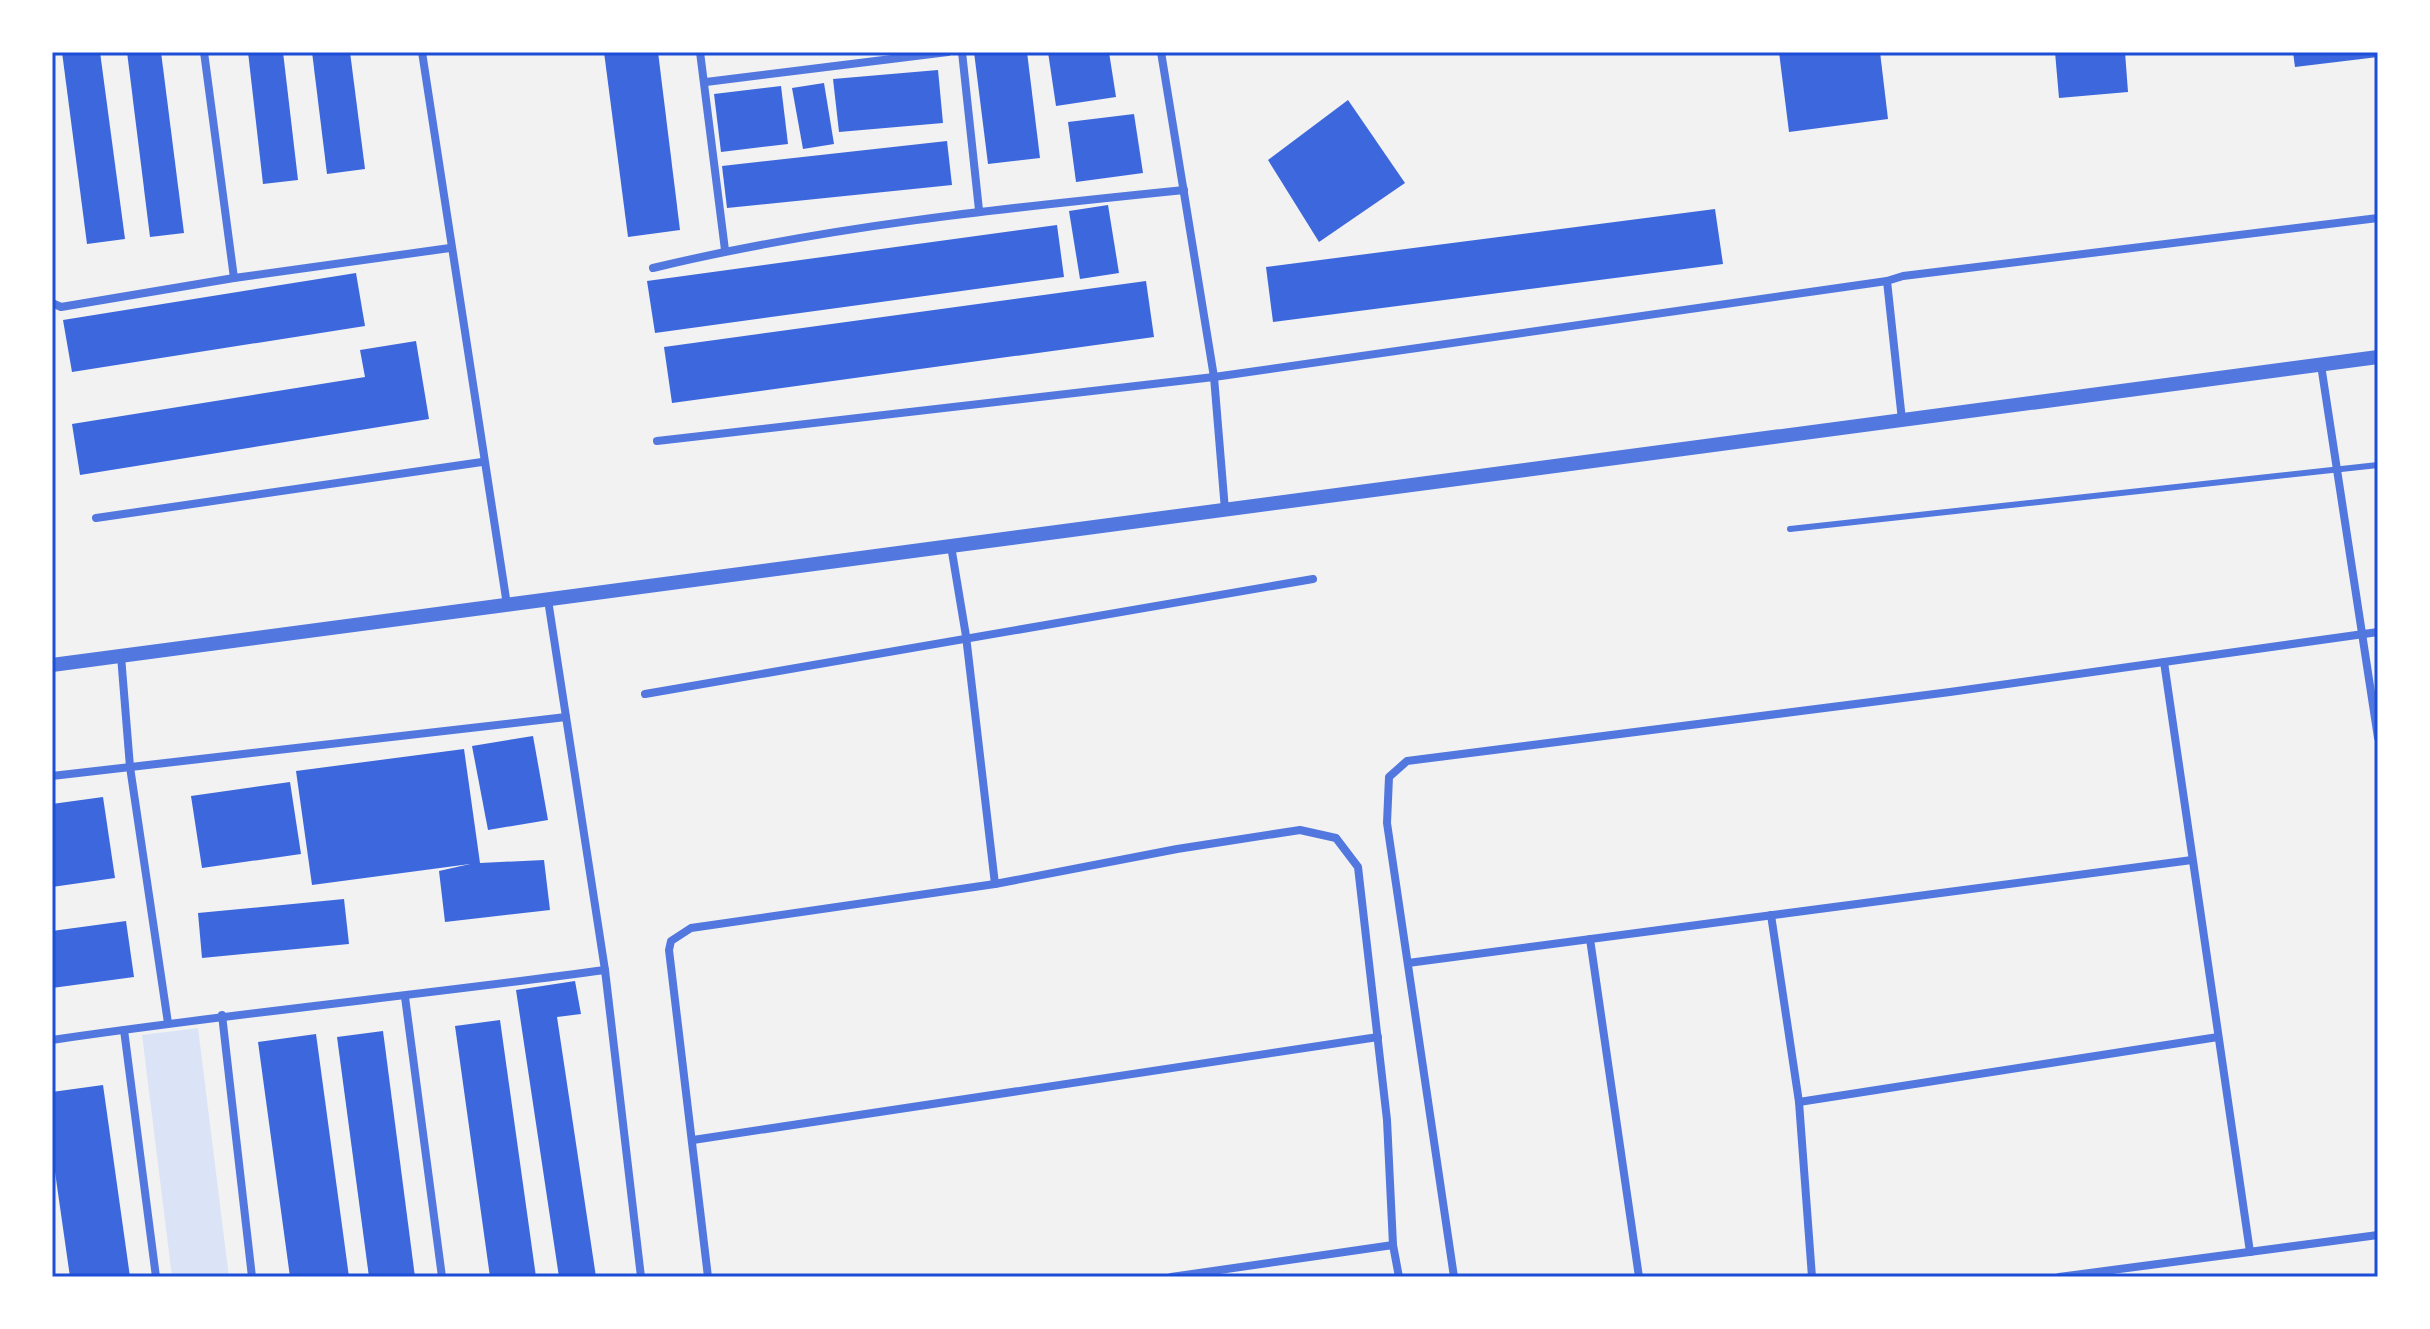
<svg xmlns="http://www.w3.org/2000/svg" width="2430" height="1329" font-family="'Public Sans',sans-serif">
<rect width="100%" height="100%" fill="#f2f2f2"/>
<!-- green -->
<polygon fill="#dbe4f7" points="198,1028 229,1277 172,1277 142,1035"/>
<!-- building -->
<g fill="#3d67dc">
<polygon points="62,52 100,52 125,239 87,244"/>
<polygon points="127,52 161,52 184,233 150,237"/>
<polygon points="248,52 283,52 298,180 263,184"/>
<polygon points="312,52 350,52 365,169 327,174"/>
<polygon points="604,52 658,52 680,230 628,237"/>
<polygon points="974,52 1027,52 1040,158 988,164"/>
<polygon points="1048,52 1109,52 1116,97 1056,106"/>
<polygon points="1779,52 1880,52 1888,119 1789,132"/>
<polygon points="2055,52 2125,52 2128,92 2059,98"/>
<polygon points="2293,52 2378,52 2378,57 2295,67"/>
<polygon points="938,70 943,123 839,132 833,79"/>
<polygon points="824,83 834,144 803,149 792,88"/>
<polygon points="781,86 788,144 721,152 714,94"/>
<polygon points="1348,100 1405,183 1319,242 1268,160"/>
<polygon points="1134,114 1143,173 1076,182 1068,122"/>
<polygon points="947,141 952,185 727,208 722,166"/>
<polygon points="1108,205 1119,273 1080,279 1069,211"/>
<polygon points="1715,209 1723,264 1273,322 1266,267"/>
<polygon points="1057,225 1064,277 655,333 647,281"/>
<polygon points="356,273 365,326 72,372 63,320"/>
<polygon points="1146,281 1154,337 672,403 664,347"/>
<polygon points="416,341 429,419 80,475 72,424 365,377 360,350"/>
<polygon points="533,736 548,820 488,830 472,746"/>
<polygon points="464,749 480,863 544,860 550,910 445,922 439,871 470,864 312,885 296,771"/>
<polygon points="290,782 301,854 202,868 191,796"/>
<polygon points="103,797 115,878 52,887 52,804"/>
<polygon points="344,899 349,944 202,958 198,913"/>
<polygon points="126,921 134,977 52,988 52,931"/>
<polygon points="575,981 581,1014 557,1017 596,1277 559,1277 516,990"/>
<polygon points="500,1020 536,1277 490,1277 455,1026"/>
<polygon points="383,1031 415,1277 369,1277 337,1037"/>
<polygon points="316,1034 349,1277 290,1277 258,1042"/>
<polygon points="103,1085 130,1277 70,1277 52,1151 52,1092"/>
</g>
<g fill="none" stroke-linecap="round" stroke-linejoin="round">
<!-- service -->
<polyline stroke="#5277de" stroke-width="6" points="1790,529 2378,465"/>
<!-- minor -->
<g stroke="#5277de" stroke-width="8">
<polyline points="204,52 234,278"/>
<polyline points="422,52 507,605"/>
<polyline points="700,52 725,250"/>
<polyline points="962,52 979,210"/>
<polyline points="1161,52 1214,377 1225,510"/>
<polyline points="706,82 948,52"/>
<path d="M653,268C827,226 1006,208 1184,190"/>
<polyline points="52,303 61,307 234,278 450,248"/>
<polyline points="2321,365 2378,738"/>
<polyline points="1902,420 1887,281 1903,276 2378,218"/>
<polyline points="657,441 1214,377 1887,281"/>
<polyline points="96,518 482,462"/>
<polyline points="951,546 966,636 995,884 1177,849 1300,830 1336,838 1358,867 1387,1120 1393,1245 1399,1277"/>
<polyline points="548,600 605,970 641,1277"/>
<polyline points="121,656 130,767 168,1023"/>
<polyline points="2164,662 2250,1252"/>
<polyline points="645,694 1313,579"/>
<polyline points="52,776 566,717"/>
<polyline points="1771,915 1799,1102 1812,1277"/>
<polyline points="1590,939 1639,1277"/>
<polyline points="1408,963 2192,860"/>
<polyline points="405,997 442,1277"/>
<polyline points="222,1015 252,1277"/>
<polyline points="124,1030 156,1277"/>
<path d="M52,1040C236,1013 421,995 605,970"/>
<polyline points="1799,1102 2218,1037"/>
<polyline points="693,1140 1378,1037"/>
<polyline points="708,1277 669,950 671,941 691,928 995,884"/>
<polyline points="1171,1277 1393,1245"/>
<polyline points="1454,1277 1387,823 1389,777 1407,761 1950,692 2378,632"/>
<polyline points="2059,1277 2378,1235"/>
</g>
<!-- tertiary -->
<polyline stroke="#5277de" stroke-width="14" points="52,665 2378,357"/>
</g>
<!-- border -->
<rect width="2430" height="1329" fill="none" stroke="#ffffff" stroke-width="108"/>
<rect x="54" y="54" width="2322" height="1221" fill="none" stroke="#1d4ed8" stroke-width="3"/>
</svg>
